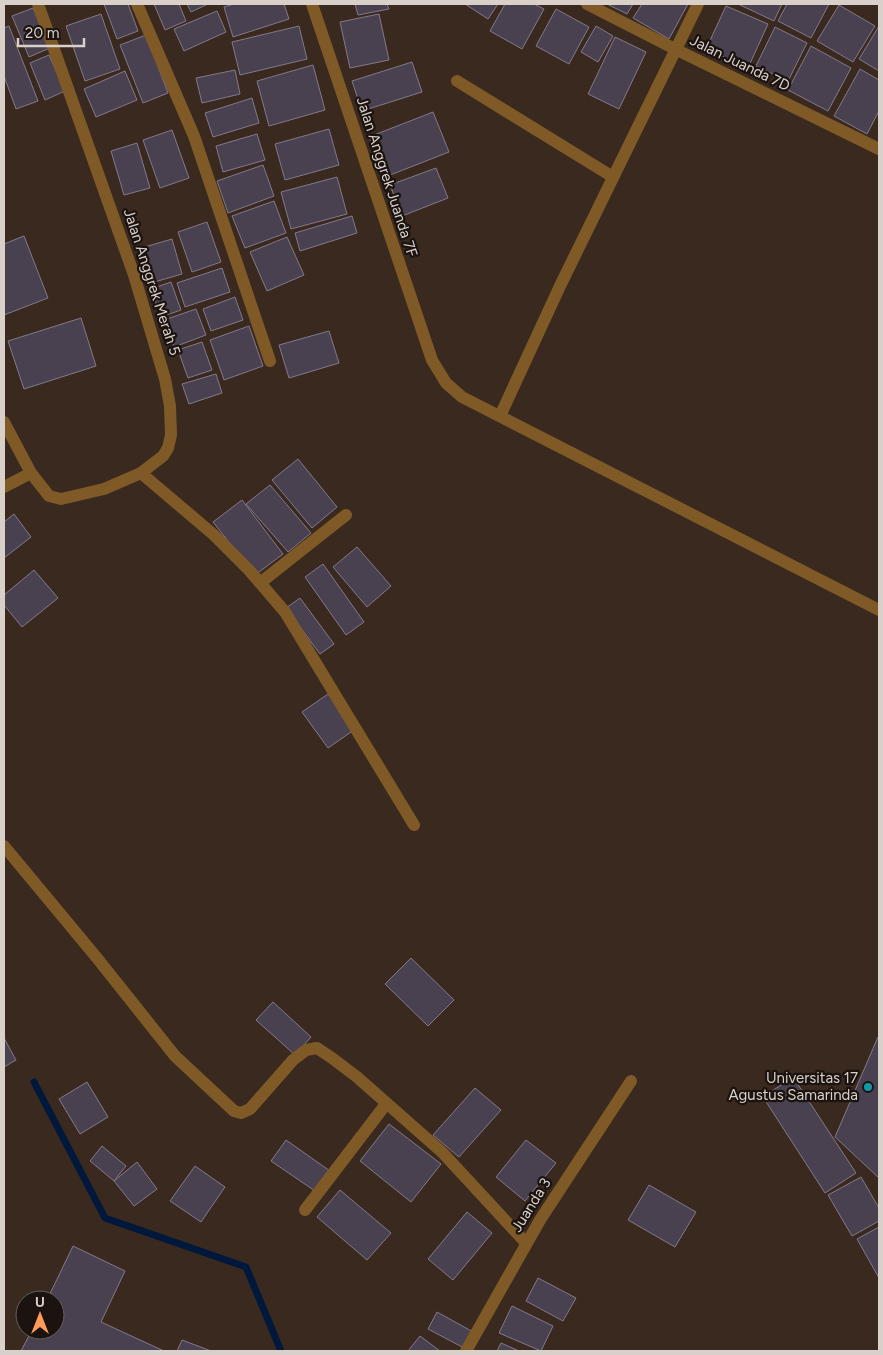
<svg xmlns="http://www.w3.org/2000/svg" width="883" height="1355" font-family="Figtree,sans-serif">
<rect width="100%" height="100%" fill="#39291f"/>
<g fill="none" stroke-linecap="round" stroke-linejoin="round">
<!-- stream -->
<polyline stroke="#00183b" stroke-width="7" points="34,1082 105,1218 246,1267 281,1351"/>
</g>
<!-- building -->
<g fill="#494050" stroke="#84798b">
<polygon points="104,4 128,4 138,31 117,39"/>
<polygon points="154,4 179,4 186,21 165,30"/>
<polygon points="187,4 208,4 191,12"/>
<polygon points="234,4 284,4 289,19 233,37 224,7"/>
<polygon points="355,4 387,4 389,9 358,15"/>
<polygon points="465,4 498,4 488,19"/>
<polygon points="505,4 534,4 544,9 522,49 490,31"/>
<polygon points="607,4 633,4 627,14"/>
<polygon points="642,4 688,4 669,39 633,18"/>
<polygon points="738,4 782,4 774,21"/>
<polygon points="787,4 829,4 811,38 778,21"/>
<polygon points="839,5 875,26 853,62 817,41"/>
<polygon points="726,6 768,24 748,68 706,49"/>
<polygon points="33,8 50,48 29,57 12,16"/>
<polygon points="556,9 589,27 569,64 536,46"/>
<polygon points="217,11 226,32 184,51 174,29"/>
<polygon points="101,14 120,69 85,81 66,26"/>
<polygon points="379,14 389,60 350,68 340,22"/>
<polygon points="9,26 38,101 16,109 4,76 4,28"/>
<polygon points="299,26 307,59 240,75 232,42"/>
<polygon points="596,26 613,36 598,62 581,52"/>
<polygon points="879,26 879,71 859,59"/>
<polygon points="775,27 807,43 788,81 756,66"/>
<polygon points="146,35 168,93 143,103 120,45"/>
<polygon points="615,37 646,52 619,109 588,94"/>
<polygon points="811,46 851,68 828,111 788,90"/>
<polygon points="49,55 65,91 45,100 30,63"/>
<polygon points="412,62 422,92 362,111 352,81"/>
<polygon points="313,65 325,110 269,126 257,81"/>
<polygon points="860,69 879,80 879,111 867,134 834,116"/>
<polygon points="235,70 240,94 202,103 196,78"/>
<polygon points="125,71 137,100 96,117 84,89"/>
<polygon points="252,98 259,123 213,137 205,113"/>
<polygon points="433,112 449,152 385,177 369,137"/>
<polygon points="329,129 339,165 285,180 275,144"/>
<polygon points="172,130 189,178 160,188 143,140"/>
<polygon points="257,134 265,160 223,172 216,146"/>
<polygon points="137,143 150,188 124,195 111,151"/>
<polygon points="263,165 274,196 228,213 217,181"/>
<polygon points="436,168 448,198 402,216 390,185"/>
<polygon points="337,177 347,214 291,229 281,192"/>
<polygon points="274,201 286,233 245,248 232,216"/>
<polygon points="352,216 357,233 300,251 295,233"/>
<polygon points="207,222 221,262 192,272 178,232"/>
<polygon points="24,236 48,298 4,315 4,244"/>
<polygon points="287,237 304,275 267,291 250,252"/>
<polygon points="172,239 182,274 151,283 141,248"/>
<polygon points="222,268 230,292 185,307 177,283"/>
<polygon points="171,282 181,310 161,317 151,289"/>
<polygon points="235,297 243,320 211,331 203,309"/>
<polygon points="196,309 206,335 174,347 164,320"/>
<polygon points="81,318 96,366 24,389 8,341"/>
<polygon points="249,326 263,366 224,380 210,340"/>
<polygon points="329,331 339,363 289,378 279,345"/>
<polygon points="202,342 212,370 188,378 178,350"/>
<polygon points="216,374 222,393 189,404 182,384"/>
<polygon points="298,459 337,507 312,528 272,480"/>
<polygon points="270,485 311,533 288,552 246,504"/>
<polygon points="242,500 283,554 255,575 213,522"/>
<polygon points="14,514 31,537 4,558 4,522"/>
<polygon points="357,547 391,586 367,607 333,567"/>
<polygon points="323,564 364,622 346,635 305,577"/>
<polygon points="34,570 58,598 22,627 4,605 4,595"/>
<polygon points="300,598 334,644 320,654 286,608"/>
<polygon points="328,694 354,730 328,748 302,712"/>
<polygon points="411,958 454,1000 428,1026 385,984"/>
<polygon points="273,1002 311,1037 295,1055 256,1020"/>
<polygon points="878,1037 879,1038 879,1178 835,1137"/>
<polygon points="4,1038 16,1060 4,1067"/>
<polygon points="793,1077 856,1173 825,1193 763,1097"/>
<polygon points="87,1082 108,1117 80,1134 59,1099"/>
<polygon points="475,1088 501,1110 459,1157 433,1135"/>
<polygon points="389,1124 441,1164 411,1202 360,1161"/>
<polygon points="286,1140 330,1171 315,1191 271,1161"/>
<polygon points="526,1140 556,1163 525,1201 496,1177"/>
<polygon points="102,1146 126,1166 114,1181 90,1161"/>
<polygon points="137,1162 157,1189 134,1206 114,1181"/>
<polygon points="195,1166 225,1187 201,1222 170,1201"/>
<polygon points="861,1177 879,1208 879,1221 852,1236 828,1195"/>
<polygon points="649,1185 696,1212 675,1247 628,1220"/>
<polygon points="340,1190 391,1233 367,1260 317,1217"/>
<polygon points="467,1212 492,1233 453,1280 428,1259"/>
<polygon points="879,1227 879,1278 857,1239"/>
<polygon points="73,1246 125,1271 101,1322 164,1351 21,1351 32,1330 55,1330 55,1300 47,1300"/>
<polygon points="538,1278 576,1298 563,1321 526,1301"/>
<polygon points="512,1306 553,1326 541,1351 499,1333"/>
<polygon points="437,1312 475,1333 466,1349 428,1329"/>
<polygon points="420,1336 440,1351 408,1351"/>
<polygon points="182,1340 211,1351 177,1351"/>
<polygon points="501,1343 519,1351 497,1351"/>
</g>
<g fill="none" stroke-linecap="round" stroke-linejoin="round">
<!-- street -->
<g stroke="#7f5a27" stroke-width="12">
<polyline points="137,4 194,136 270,361"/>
<polyline points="312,4 432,360 446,383 462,397 879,610"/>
<polyline points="587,4 675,49 879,149"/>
<polyline points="457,81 613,177"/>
<polyline points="500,416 560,286 698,4"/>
<polyline points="4,422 31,473 49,496 61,499 104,489 141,473 163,456 168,448 171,435 170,406 165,379 134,275 38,4"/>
<polyline points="141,473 214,535 249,570 285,612 414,825"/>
<polyline points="4,487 31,473"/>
<polyline points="260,583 346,515"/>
<polyline points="4,846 97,958 175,1056 234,1111 241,1113 250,1109 293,1060 306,1050 317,1048 332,1058 357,1077 442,1152 526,1243"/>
<polyline points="305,1210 386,1104"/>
<polyline points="466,1351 540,1220 631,1081"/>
</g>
</g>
<!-- markers -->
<circle fill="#0f9aa8" stroke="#1b130f" stroke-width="2" cx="868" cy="1087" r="5"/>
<g text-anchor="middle" stroke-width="4.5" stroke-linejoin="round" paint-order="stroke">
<!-- street labels -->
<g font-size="15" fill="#dad0ca" stroke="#1b130f">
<text transform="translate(740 63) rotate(26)" y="5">Jalan Juanda 7D</text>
<text transform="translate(387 177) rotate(72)" y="5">Jalan Anggrek Juanda 7F</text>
<text transform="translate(152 282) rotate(72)" y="5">Jalan Anggrek Merah 5</text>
<text transform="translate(531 1205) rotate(-58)" y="5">Juanda 3</text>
</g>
<!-- poi labels -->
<g font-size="15" fill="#dad0ca" stroke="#1b130f" text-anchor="end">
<text x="858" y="1083">Universitas 17<tspan x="858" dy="17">Agustus Samarinda</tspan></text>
</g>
</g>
<!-- border -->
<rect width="883" height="1355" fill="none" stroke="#dad0ca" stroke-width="10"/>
<!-- north arrow -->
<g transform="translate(40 1315)"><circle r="24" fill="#1b130f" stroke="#675f5a"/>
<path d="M0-4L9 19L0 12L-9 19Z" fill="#ff9b5a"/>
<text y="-8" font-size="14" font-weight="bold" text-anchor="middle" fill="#dad0ca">U</text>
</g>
<!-- scale -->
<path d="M18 38v8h66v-8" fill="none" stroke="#dad0ca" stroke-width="2.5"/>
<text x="25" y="38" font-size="15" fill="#dad0ca" stroke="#1b130f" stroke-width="4" paint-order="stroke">20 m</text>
</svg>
